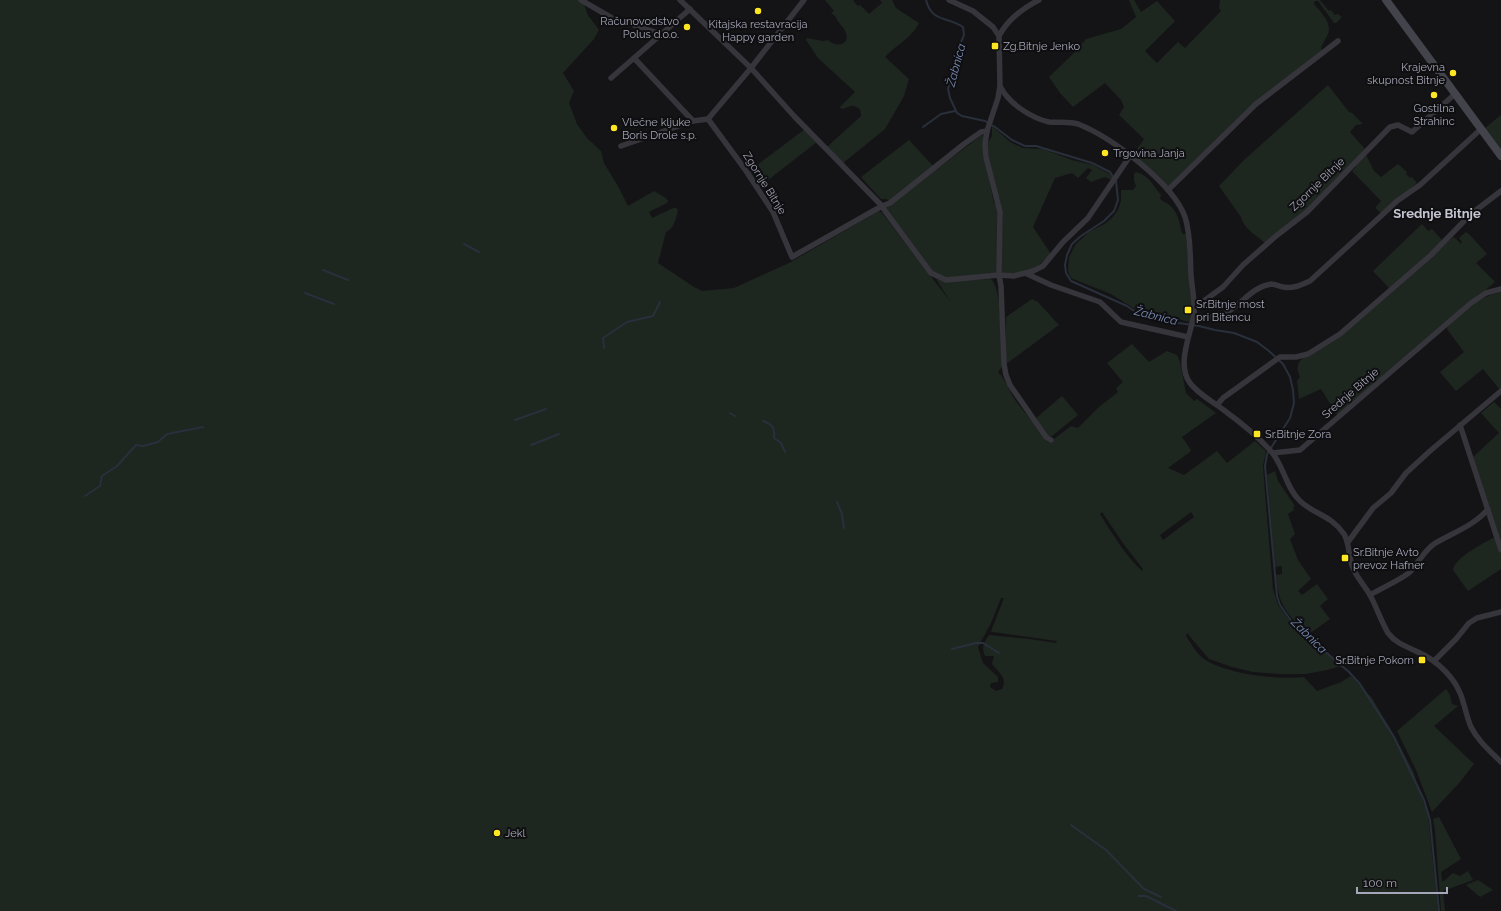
<svg xmlns="http://www.w3.org/2000/svg" width="1501" height="911" font-family="Raleway,sans-serif">
<rect width="100%" height="100%" fill="#141416"/>
<!-- green -->
<g fill="#1e2620" fill-rule="evenodd">
<path d="M0,0H578L583,2L588,15L599,30L594,39L563,73L574,91L569,103L577,124L587,138L601,151L604,163L619,188L628,206L654,191L666,198L668,201L667,203L649,212L652,218L673,208H676L678,210C676,219 674,229 666,232L658,263L694,287L702,291L734,288L789,263L879,211L882,213L950,301L936,279L944,281L991,279C1003,289 1001,349 1002,367L998,372C1007,381 1010,394 1018,404C1028,417 1040,429 1050,442L1071,426L1078,428L1099,407L1118,392L1116,388L1123,382L1107,363L1132,344L1149,362L1167,351L1177,355L1180,362L1186,393L1194,401L1197,399L1216,413L1182,437L1191,450L1190,452L1168,468L1184,475L1217,451L1227,463L1255,441L1266,451L1263,465L1265,492L1273,589L1278,605L1293,625L1341,666L1327,670L1306,674H1278L1253,672L1232,667L1209,659L1187,633L1186,636C1191,643 1196,653 1203,658C1223,674 1278,680 1304,677L1317,691L1341,682L1351,676L1372,698L1394,735L1413,771L1428,815L1438,911H0ZM1102,512L1125,546L1143,569L1142,571C1125,555 1112,533 1100,514ZM1191,512L1194,517L1163,540L1160,535ZM1001,598H1004L991,631L992,632L1057,641L1056,643L1029,639L989,635C984,642 981,647 985,656H994L992,664C999,673 1008,678 1002,689L996,691L990,687L991,683L998,682V677L983,663L978,647L991,623Z"/>
<path d="M825,0H854L853,1L858,6L860,5L869,14L882,3L880,0H892L896,8L919,23C910,40 897,44 885,57L909,79L904,96L885,129L843,163L827,147L861,116L860,109C851,103 851,107 842,109L840,107L855,92L818,58L806,40L807,38L823,41L828,40C836,48 850,45 846,33C844,26 837,23 836,17L831,13L834,11Z"/>
<path d="M1129,0H1134L1141,12L1157,1L1175,21L1145,51L1157,63L1178,42L1185,48L1221,11L1219,8L1220,0H1320L1329,11L1331,10L1335,15L1338,14L1342,17L1336,23H1334L1318,1H1315L1314,4C1321,13 1334,24 1327,36C1325,40 1323,43 1321,48L1322,50L1259,99L1168,187L1132,156L1144,139L1119,115L1124,107L1121,100L1105,83L1073,107L1060,93L1049,77L1074,53L1086,39L1121,29L1136,17Z"/>
<path d="M1328,85L1349,112L1352,113L1363,124L1356,125L1350,132L1365,149L1306,211L1265,243C1256,235 1244,229 1241,217L1219,186L1245,159Z"/>
<polygon points="1501,115 1501,151 1485,128"/>
<path d="M992,126L1010,142L1023,148L1043,149L1072,160L1093,165L1115,177L1112,180L1105,177L1091,182L1086,178L1092,170L1088,168L1078,178L1072,173L1055,178L1033,227L1051,254C1036,270 1023,275 1002,273V212L990,165L987,144L992,136Z"/>
<polygon points="805,129 817,142 759,187 749,171"/>
<polygon points="982,135 984,136 984,157 994,203 996,204 998,216 997,274 947,278 932,272 885,208"/>
<polygon points="909,140 934,167 889,201 886,199 881,199 861,177"/>
<polygon points="1366,155 1374,171 1381,177 1398,164 1407,172 1406,174 1410,178 1412,177 1417,183 1381,213 1375,208 1381,201 1352,171 1356,167 1355,165"/>
<path d="M1136,172C1149,175 1153,186 1161,195L1160,198L1161,200C1170,204 1177,211 1179,221C1181,226 1180,229 1183,234H1186L1192,306L1190,322L1135,309L1111,294L1071,278L1068,271L1069,257L1076,244L1089,232L1106,223L1112,218L1118,210L1121,201V190H1133L1136,186L1134,181V174Z"/>
<polygon points="1422,224 1428,231 1432,229 1442,240 1430,253 1390,289 1373,271"/>
<path d="M1466,232L1470,235L1487,254L1476,263L1495,282L1338,416L1321,389L1299,399L1297,381L1300,377C1293,360 1303,358 1317,351L1446,242L1454,237L1461,244L1462,242L1459,238Z"/>
<path d="M1501,292V389L1500,390L1483,369L1456,391L1440,372L1464,352L1447,329L1448,326C1465,310 1477,298 1501,292Z"/>
<polygon points="1032,299 1038,302 1059,325 1006,364 1006,317"/>
<polygon points="1062,396 1078,415 1052,436 1047,436 1036,418"/>
<polygon points="1494,402 1501,409 1501,544 1473,457 1499,433 1481,413"/>
<path d="M1275,471L1278,481L1295,506L1293,507L1294,510L1288,514L1295,534L1290,539L1298,560L1311,579L1298,591L1302,595L1317,584L1328,599L1320,606L1330,619L1309,634C1287,615 1278,605 1276,575L1282,574V566L1275,567L1267,475Z"/>
<path d="M1495,537L1501,554V569L1468,591L1453,570C1455,557 1484,543 1495,537Z"/>
<polygon points="1446,689 1450,695 1452,704 1458,706 1434,726 1474,764 1460,782 1432,812 1416,770 1397,731"/>
<polygon points="1439,817 1461,859 1441,872 1442,881 1444,881 1453,873 1460,876 1468,871 1473,880 1443,891 1445,911 1441,911 1435,830 1433,819"/>
<polygon points="1478,880 1493,890 1480,897 1466,885"/>
</g>
<g fill="none" stroke-linecap="round" stroke-linejoin="round">
<!-- stream -->
<g stroke="#292f3b" stroke-width="2">
<path d="M926,0C932,23 947,16 963,27L964,35L958,49L948,89L950,98L957,113L962,116L985,121L995,127L1012,140L1025,146H1036L1092,163L1110,172L1116,181L1118,200L1114,211L1104,221L1081,236L1072,244L1067,255L1065,265L1066,273L1071,281L1127,306L1140,315L1179,323L1199,326L1215,330L1234,333L1257,342L1269,351L1283,364L1290,377L1293,390L1294,403L1290,418L1267,454L1265,466L1277,596L1280,605L1294,625L1349,672L1360,684L1394,737L1424,800L1430,820L1439,911"/>
<polyline points="923,127 941,114 955,111"/>
<polyline points="464,244 479,252"/>
<polyline points="323,270 348,280"/>
<polyline points="305,293 334,304"/>
<polyline points="604,348 603,338 627,322 653,316 660,302"/>
<polyline points="730,413 735,416"/>
<polyline points="515,420 546,409"/>
<path d="M763,421C773,425 775,427 774,438L781,443L785,452"/>
<polyline points="531,445 559,434"/>
<polyline points="85,496 100,486 102,476 117,466 136,445 143,446 158,442 167,434 203,427"/>
<polyline points="837,502 842,514 844,528"/>
<polyline points="952,649 976,643 983,643 999,653"/>
<polyline points="1071,825 1106,850 1144,889 1161,897"/>
<polyline points="1139,896 1146,896 1176,911"/>
</g>
<!-- minor -->
<g stroke="#35353b" stroke-width="5.5">
<polyline points="581,0 612,18 661,34"/>
<polyline points="680,0 751,68 804,0"/>
<path d="M949,0L973,11L993,27L999,36L1000,86C1008,103 1031,118 1049,122C1059,123 1068,121 1078,124C1111,137 1173,183 1185,217C1191,235 1190,257 1191,275C1192,288 1195,301 1194,314C1191,334 1176,364 1190,383C1199,395 1214,402 1225,411C1240,422 1256,435 1269,449C1284,464 1285,487 1300,501C1315,515 1331,515 1344,534C1350,544 1348,557 1353,568C1357,578 1365,586 1370,595C1377,608 1381,621 1388,633C1397,645 1411,648 1424,655C1435,661 1445,670 1452,679C1464,694 1464,711 1471,727C1478,741 1490,751 1501,762"/>
<polyline points="690,9 634,58 693,121"/>
<path d="M999,36C1008,19 1023,8 1039,0"/>
<polyline points="611,78 634,58"/>
<polyline points="1000,86 998,98 987,131 985,144 986,157 1000,212 999,275 1001,286 1004,364 1006,375 1010,385 1046,437 1051,440"/>
<polyline points="987,131 981,132 964,144 890,203 882,206 792,257 773,212 744,168 708,119 751,68 794,116 882,206 885,211 931,273 946,280 999,275 1014,276 1025,273 1051,285 1100,302 1121,322 1188,337"/>
<polyline points="621,146 693,121 708,119"/>
<polyline points="1168,190 1256,104 1338,41"/>
<polyline points="1026,273 1033,271 1043,266 1063,242 1088,218 1130,156"/>
<polyline points="1194,302 1201,303 1223,287 1243,265 1276,236 1307,212 1390,127 1398,125 1412,132 1455,94"/>
<path d="M1194,315C1202,317 1216,318 1224,314C1241,306 1251,287 1271,284C1275,284 1279,286 1283,287C1293,289 1301,285 1310,281L1381,216L1397,201L1420,185L1481,129"/>
<polyline points="1217,405 1223,398 1280,357 1296,357 1308,354 1340,334 1431,255 1471,214 1501,191"/>
<polyline points="1460,425 1501,550"/>
<polyline points="1273,453 1300,450 1471,303 1486,293 1501,289"/>
<polyline points="1348,542 1373,508 1391,493 1406,473 1430,451 1501,391"/>
<path d="M1370,595C1380,589 1402,579 1410,572C1418,563 1424,551 1434,544C1452,533 1474,526 1488,509"/>
<polyline points="1434,661 1456,639 1469,623 1477,618 1501,612"/>
</g>
<!-- secondary -->
<polyline stroke="#42434b" stroke-width="8" points="1386,0 1501,156"/>
</g>
<!-- markers -->
<g fill="#ffe623" stroke="#0f0f11" stroke-width="1.5">
<circle cx="758" cy="11" r="4"/>
<circle cx="687" cy="27" r="4"/>
<rect x="991" y="42" width="8" height="8" rx="2"/>
<circle cx="1453" cy="73" r="4"/>
<circle cx="1434" cy="95" r="4"/>
<circle cx="614" cy="128" r="4"/>
<circle cx="1105" cy="153" r="4"/>
<rect x="1184" y="306" width="8" height="8" rx="2"/>
<rect x="1253" y="430" width="8" height="8" rx="2"/>
<rect x="1341" y="554" width="8" height="8" rx="2"/>
<rect x="1418" y="656" width="8" height="8" rx="2"/>
<circle cx="497" cy="833" r="4"/>
</g>
<g text-anchor="middle" stroke-width="4" stroke-linejoin="round" paint-order="stroke">
<!-- poi labels -->
<g font-size="11" fill="#a5a6b7" stroke="#0f0f11" text-anchor="start">
<text x="679" y="25" text-anchor="end">Računovodstvo<tspan x="679" dy="13">Polus d.o.o.</tspan></text>
<text x="758" y="28" text-anchor="middle">Kitajska restavracija<tspan x="758" dy="13">Happy garden</tspan></text>
<text x="1003" y="50">Zg.Bitnje Jenko</text>
<text x="1445" y="71" text-anchor="end">Krajevna<tspan x="1445" dy="13">skupnost Bitnje</tspan></text>
<text x="1434" y="112" text-anchor="middle">Gostilna<tspan x="1434" dy="13">Strahinc</tspan></text>
<text x="622" y="126">Vlečne kljuke<tspan x="622" dy="13">Boris Drole s.p.</tspan></text>
<text x="1113" y="157">Trgovina Janja</text>
<text x="1196" y="308">Sr.Bitnje most<tspan x="1196" dy="13">pri Bitencu</tspan></text>
<text x="1265" y="438">Sr.Bitnje Zora</text>
<text x="1353" y="556">Sr.Bitnje Avto<tspan x="1353" dy="13">prevoz Hafner</tspan></text>
<text x="1414" y="664" text-anchor="end">Sr.Bitnje Pokorn</text>
<text x="505" y="837">Jekl</text>
</g>
<!-- street labels -->
<g font-size="11" fill="#a5a6b7" stroke="#0f0f11">
<text transform="translate(765 183) rotate(58)" y="4">Zgornje Bitnje</text>
<text transform="translate(1317 184) rotate(-44)" y="4">Zgornje Bitnje</text>
<text transform="translate(1350 393) rotate(-41)" y="4">Srednje Bitnje</text>
</g>
<!-- water labels -->
<g font-size="12" font-style="italic" fill="#798bb5" stroke="#0f0f11">
<text transform="translate(956 65) rotate(-75)" y="4">Žabnica</text>
<text transform="translate(1156 316) rotate(14)" y="4">Žabnica</text>
<text transform="translate(1309 636) rotate(45)" y="4">Žabnica</text>
</g>
<!-- quarter labels -->
<g font-size="13" font-weight="bold" fill="#c6c6d3" stroke="#0f0f11">
<text x="1437" y="218">Srednje Bitnje</text>
</g>
</g>
<!-- scale -->
<path d="M1357 887v6h90v-6" fill="none" stroke="#a5a6b7" stroke-width="2"/>
<text x="1363" y="887" font-size="12" fill="#a5a6b7" stroke="#0f0f11" stroke-width="3" paint-order="stroke">100 m</text>
</svg>
